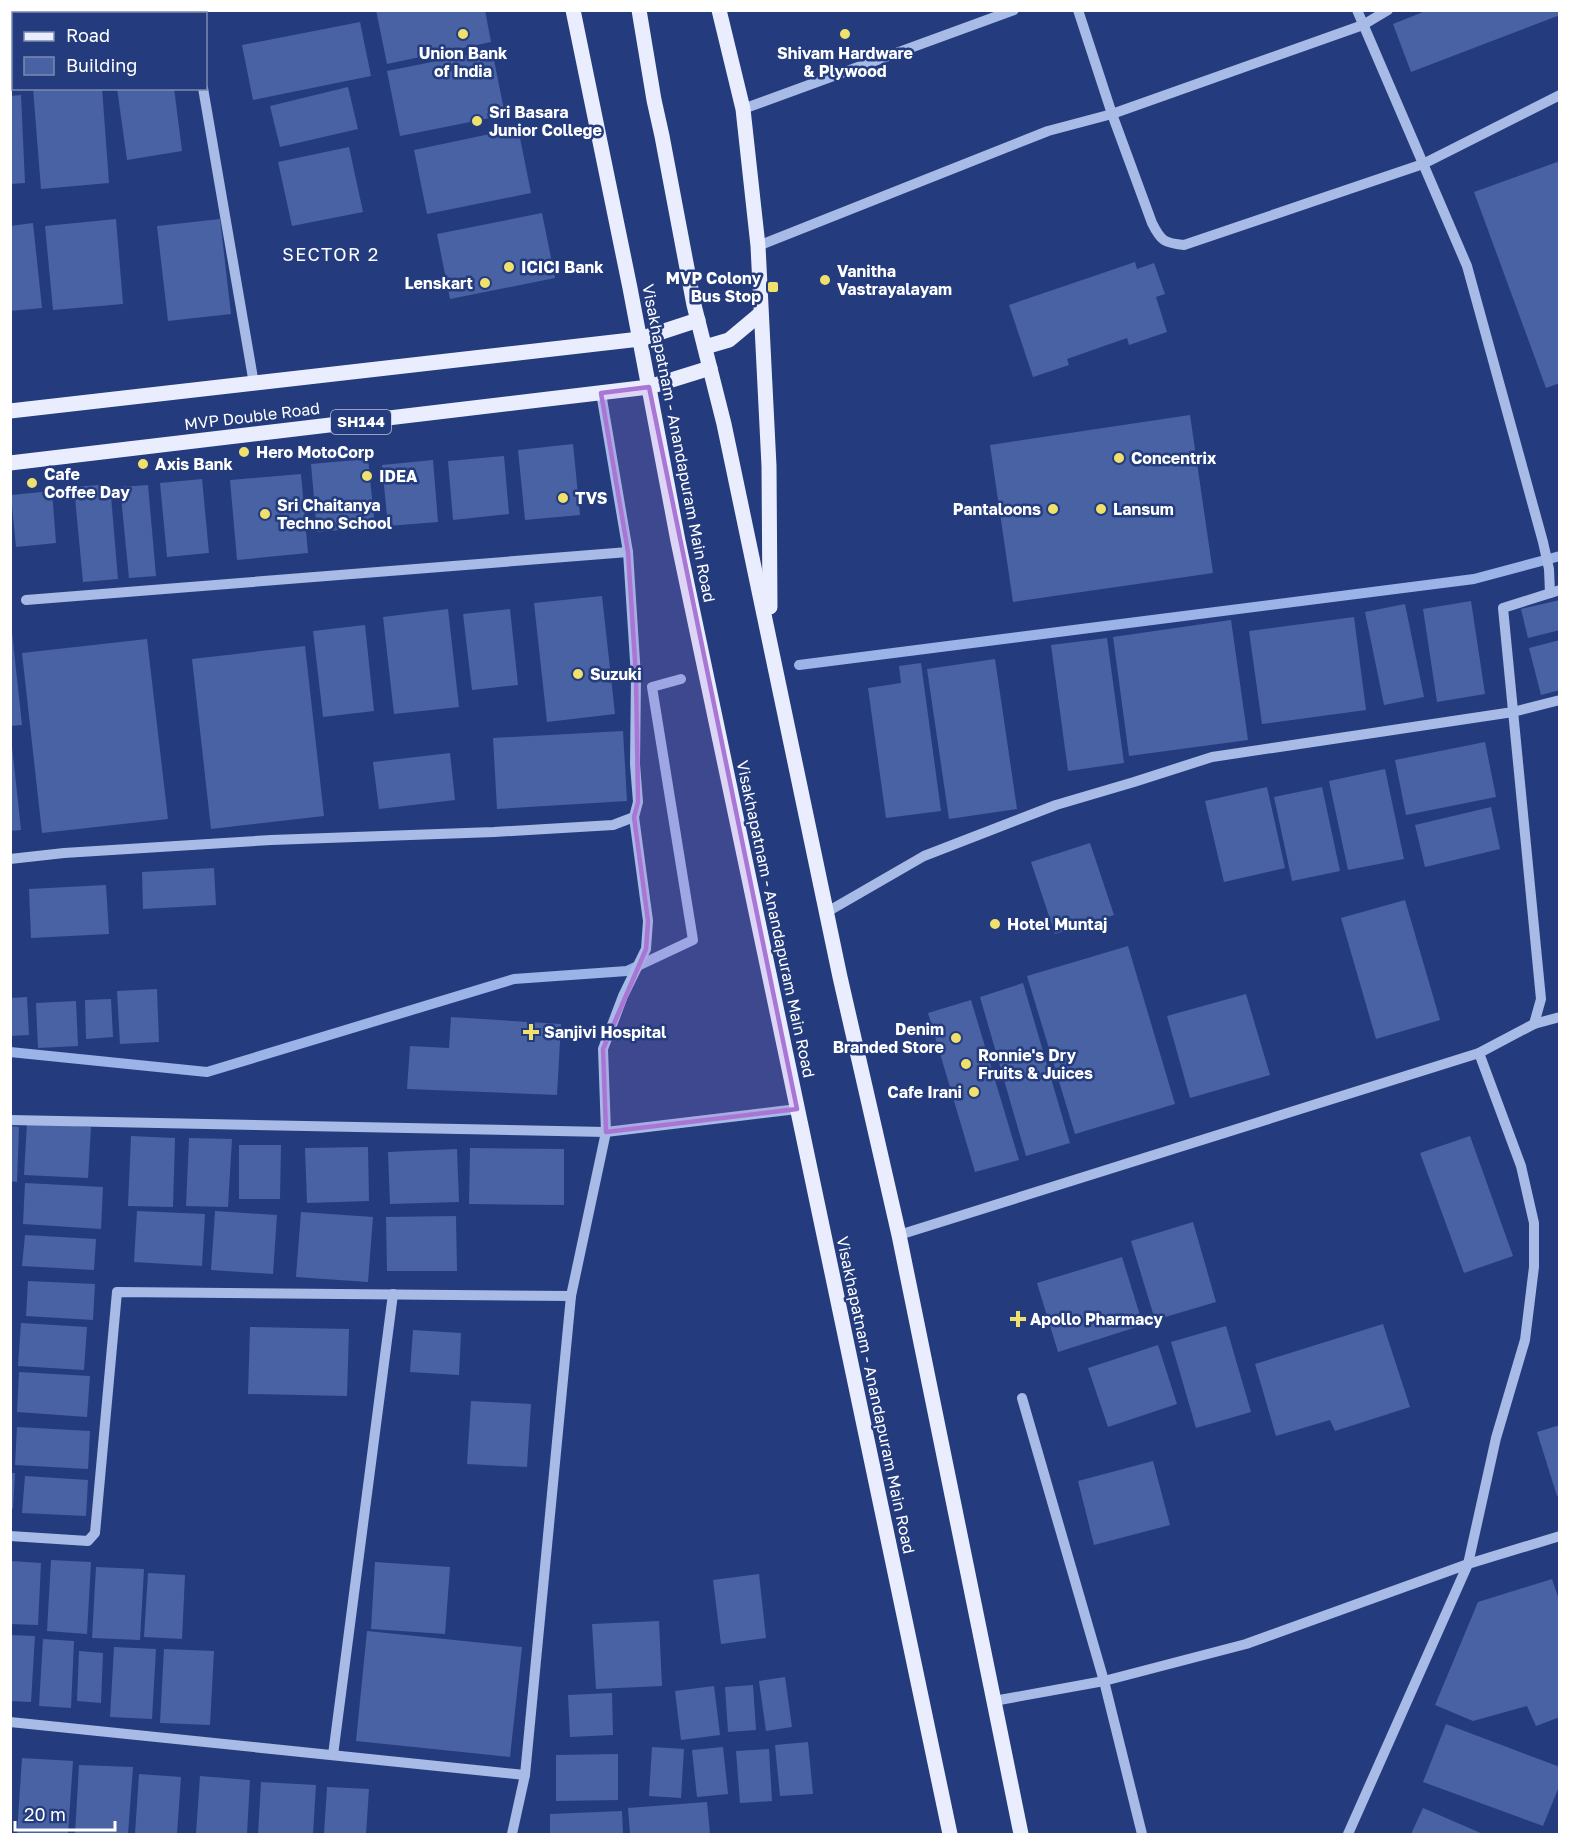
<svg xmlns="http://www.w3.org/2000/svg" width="1570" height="1845" font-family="'Golos Text',sans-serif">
<rect width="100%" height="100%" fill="#243c7d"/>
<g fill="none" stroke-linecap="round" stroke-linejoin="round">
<!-- stream -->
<g stroke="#9cb3e7" stroke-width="10">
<polyline points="799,665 1474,579 1560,556"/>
<polyline points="10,1052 207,1072 514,979 627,971 693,940 652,687 681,679"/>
</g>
</g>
<!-- building -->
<g fill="#4862a4">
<polygon points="376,10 485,10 491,42 387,64"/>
<polygon points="1428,10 1560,10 1560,15 1411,72 1393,24"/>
<polygon points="360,22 371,76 253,100 242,45"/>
<polygon points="492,50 505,115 400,136 387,71"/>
<polygon points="348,87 358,129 280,147 270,106"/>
<polygon points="33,88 102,88 109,183 41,189"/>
<polygon points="117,88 174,88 182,151 127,160"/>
<polygon points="21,95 25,183 10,184 10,96"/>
<polygon points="518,128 531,193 427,214 414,150"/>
<polygon points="349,147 363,212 292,226 278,162"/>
<polygon points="1560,161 1560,383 1546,388 1474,192"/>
<polygon points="542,213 555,278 450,299 437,234"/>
<polygon points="116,219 123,304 53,310 45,226"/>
<polygon points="220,219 231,314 168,321 157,226"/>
<polygon points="33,223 42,308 10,311 10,226"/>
<polygon points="1135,262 1137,269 1154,263 1165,294 1156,297 1167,332 1129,345 1127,338 1067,359 1069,365 1033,377 1009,305"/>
<polygon points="1190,415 1213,573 1013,602 990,445"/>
<polygon points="573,444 580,515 525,520 518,450"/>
<polygon points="504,456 509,514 453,520 448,461"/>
<polygon points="368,459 375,527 317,532 311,464"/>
<polygon points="433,460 438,522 388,526 382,465"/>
<polygon points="301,474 308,553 237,560 230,480"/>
<polygon points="202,479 209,553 167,557 160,483"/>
<polygon points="110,484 118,579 83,582 74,487"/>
<polygon points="148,485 156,576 129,578 120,487"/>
<polygon points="52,491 56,543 16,547 11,495"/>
<polygon points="602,596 615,714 547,722 534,603"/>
<polygon points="1560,600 1560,630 1528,638 1521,609"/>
<polygon points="1471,601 1485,694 1437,702 1423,609"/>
<polygon points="1405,604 1424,697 1384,705 1365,612"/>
<polygon points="448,609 459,707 394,714 383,617"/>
<polygon points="510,609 518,685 472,690 463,614"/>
<polygon points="1354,617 1366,710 1262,724 1249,631"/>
<polygon points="1231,620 1248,740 1129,756 1113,637"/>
<polygon points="365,625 374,711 323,717 313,631"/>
<polygon points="10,632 12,632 22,725 10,726"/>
<polygon points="1107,638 1124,763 1068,771 1051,645"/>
<polygon points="147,639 168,819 42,833 22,653"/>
<polygon points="1560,640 1560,690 1541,695 1529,648"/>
<polygon points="305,646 324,816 211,829 192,659"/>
<polygon points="995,659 1017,809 949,819 927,669"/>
<polygon points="921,663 941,811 886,818 868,688 901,683 899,666"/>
<polygon points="623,731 627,801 497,809 493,738"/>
<polygon points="1485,742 1496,797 1406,815 1395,760"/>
<polygon points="10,746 12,746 21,830 10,831"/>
<polygon points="450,753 455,800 379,809 373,762"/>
<polygon points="1385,769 1404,859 1348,870 1329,781"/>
<polygon points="1267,787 1285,868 1224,882 1205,801"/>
<polygon points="1322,787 1340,871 1292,881 1274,797"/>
<polygon points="1491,807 1500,849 1425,867 1415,825"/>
<polygon points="1090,843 1114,915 1055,934 1031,862"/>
<polygon points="214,868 216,905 143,909 142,872"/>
<polygon points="106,885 109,934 31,938 29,889"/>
<polygon points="1405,900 1440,1020 1376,1039 1341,918"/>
<polygon points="1128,946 1175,1104 1075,1134 1027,976"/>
<polygon points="1023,983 1070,1143 1026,1156 980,997"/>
<polygon points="157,989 159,1042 120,1044 117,991"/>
<polygon points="1246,994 1270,1075 1190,1098 1167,1016"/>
<polygon points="27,997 29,1035 10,1036 10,998"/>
<polygon points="111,999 113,1037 86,1039 85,1000"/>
<polygon points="971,1000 1019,1160 975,1172 928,1013"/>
<polygon points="76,1001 78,1046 38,1048 36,1003"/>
<polygon points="451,1017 561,1024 557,1095 407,1089 410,1046 449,1048"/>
<polygon points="27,1123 91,1127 88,1178 24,1175"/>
<polygon points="10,1126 19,1127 17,1182 10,1181"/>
<polygon points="131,1136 175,1138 173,1207 128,1206"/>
<polygon points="1470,1136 1513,1256 1464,1273 1420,1153"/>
<polygon points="189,1138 232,1139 228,1207 186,1206"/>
<polygon points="239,1145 281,1145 280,1199 239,1199"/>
<polygon points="368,1147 369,1201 307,1203 305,1148"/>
<polygon points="470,1148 564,1149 564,1205 469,1204"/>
<polygon points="457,1149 459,1202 390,1204 388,1152"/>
<polygon points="25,1183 103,1187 101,1229 23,1224"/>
<polygon points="137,1211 205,1214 202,1266 134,1262"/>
<polygon points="215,1211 277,1215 273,1274 211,1270"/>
<polygon points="301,1212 373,1217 368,1282 296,1277"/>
<polygon points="456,1216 457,1271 387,1271 386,1217"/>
<polygon points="1193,1222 1216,1302 1155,1320 1131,1241"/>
<polygon points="25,1235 96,1239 94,1270 22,1266"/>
<polygon points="1122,1257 1143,1325 1058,1352 1037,1283"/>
<polygon points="28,1281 95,1284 93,1320 26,1316"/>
<polygon points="21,1323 87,1327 84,1370 18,1366"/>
<polygon points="1383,1324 1410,1407 1335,1431 1330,1420 1276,1436 1255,1364"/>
<polygon points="1226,1326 1251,1412 1196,1428 1171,1342"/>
<polygon points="250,1327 349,1329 347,1396 248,1394"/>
<polygon points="413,1330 461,1333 459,1375 410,1372"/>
<polygon points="1158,1345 1177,1404 1108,1427 1088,1368"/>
<polygon points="19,1372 90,1376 87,1417 17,1412"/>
<polygon points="471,1401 531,1404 527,1467 467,1464"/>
<polygon points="1560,1425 1560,1495 1557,1496 1537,1432"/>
<polygon points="17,1427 90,1431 88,1469 15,1465"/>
<polygon points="1153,1461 1170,1525 1094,1545 1078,1481"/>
<polygon points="10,1473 15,1473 13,1509 10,1508"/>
<polygon points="25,1476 88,1480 86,1516 22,1513"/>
<polygon points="51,1560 91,1562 87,1634 47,1631"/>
<polygon points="11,1561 41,1563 38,1625 10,1624"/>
<polygon points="375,1562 450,1567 445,1634 371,1629"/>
<polygon points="96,1567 144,1569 140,1640 92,1638"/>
<polygon points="148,1573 185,1575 182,1639 144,1637"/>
<polygon points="759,1574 766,1638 721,1644 713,1580"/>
<polygon points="1552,1579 1560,1603 1560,1717 1536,1726 1527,1706 1473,1721 1435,1705 1478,1602"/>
<polygon points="659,1621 662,1686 596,1689 592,1624"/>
<polygon points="367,1631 522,1647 510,1757 356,1741"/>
<polygon points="10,1635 35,1636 31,1702 10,1701"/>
<polygon points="43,1639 74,1641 71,1708 39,1706"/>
<polygon points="114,1647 156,1649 152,1719 110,1717"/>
<polygon points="164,1649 214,1651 210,1725 160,1723"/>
<polygon points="79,1651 103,1653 101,1703 77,1701"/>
<polygon points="785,1677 792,1727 766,1731 759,1681"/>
<polygon points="753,1685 756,1730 728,1732 725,1687"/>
<polygon points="714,1686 720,1735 681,1740 675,1691"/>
<polygon points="612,1693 613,1735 570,1737 568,1695"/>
<polygon points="1446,1724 1560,1767 1560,1784 1543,1826 1423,1782"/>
<polygon points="808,1742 813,1794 780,1796 775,1745"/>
<polygon points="652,1747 684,1749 681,1798 649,1796"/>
<polygon points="723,1747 728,1794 697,1797 692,1750"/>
<polygon points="769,1749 772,1801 740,1803 736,1751"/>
<polygon points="618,1754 618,1800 556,1801 556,1755"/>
<polygon points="22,1758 73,1761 68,1834 17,1834"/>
<polygon points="79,1765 133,1767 128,1834 75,1834"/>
<polygon points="139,1774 181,1777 177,1834 135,1834"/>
<polygon points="200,1776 250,1780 247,1834 196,1834"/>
<polygon points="261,1782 316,1785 313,1834 258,1834"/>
<polygon points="327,1787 369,1789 366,1834 324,1834"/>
<polygon points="707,1802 710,1834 630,1834 628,1808"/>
<polygon points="1423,1808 1483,1834 1411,1834"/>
<polygon points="622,1811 623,1834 550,1834 550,1814"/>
</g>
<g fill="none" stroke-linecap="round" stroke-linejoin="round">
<!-- minor -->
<g stroke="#a8bae6" stroke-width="10">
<polyline points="189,10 190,14"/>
<path d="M1078,10L1112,114L1152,223C1161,241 1164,243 1184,245L1423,164L1560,95"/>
<polyline points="1357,10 1467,266 1543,542 1549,569 1550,593"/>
<polyline points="10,39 14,38"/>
<polyline points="203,88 254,384"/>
<polyline points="743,109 1014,10"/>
<polyline points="758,246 1048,131 1112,114 1363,25 1388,10"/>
<polyline points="26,600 628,552"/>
<polyline points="10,859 64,853 271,840 494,832 613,825 634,817 638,802 635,764 636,677 628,552 601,393"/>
<polyline points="827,912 924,856 1056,805 1134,782 1212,757 1513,712 1560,700"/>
<polyline points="1534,1024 1560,1017"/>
<polyline points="10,1120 606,1132 797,1109"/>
<polyline points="899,1235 1479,1053 1534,1024 1541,999 1503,608 1560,590"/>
<polyline points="1022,1398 1104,1681 1142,1834"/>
<polyline points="10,1536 88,1541 95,1533 117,1292 571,1296"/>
<polyline points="994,1701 1104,1681 1246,1644 1468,1564 1560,1536"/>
<polyline points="10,1722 525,1775"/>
<polyline points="333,1755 393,1294"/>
<polyline points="512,1834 525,1775 571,1296 606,1132 603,1049 623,996 646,949 648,921 634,817"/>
<polyline points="1348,1834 1468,1564 1496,1438 1525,1340 1534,1267 1534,1223 1521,1166 1479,1053"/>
</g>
<!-- major -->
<g stroke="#e9edfd" stroke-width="15">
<polyline points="573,10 630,288 678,541 950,1834"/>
<polyline points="639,10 654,100 662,136 694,305 724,424 840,977 899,1235 1021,1834"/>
<polyline points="719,10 743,109 758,246 769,466 770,607"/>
<polyline points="705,347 729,340 760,314"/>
<polyline points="10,411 640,339 698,320"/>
<polyline points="10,463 649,387 710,368"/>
</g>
</g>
<!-- marked area -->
<path fill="#a976d5" fill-opacity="0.2" stroke="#a976d5" stroke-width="4.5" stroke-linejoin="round" d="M649,387L797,1109L606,1132L603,1049L646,949L648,921L634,817L638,802L636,677L628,552L601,393Z"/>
<!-- markers -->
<g fill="#f0e06c" stroke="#243c7d" stroke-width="2">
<circle cx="463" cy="34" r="6"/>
<circle cx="845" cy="34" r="6"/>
<circle cx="477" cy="121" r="6"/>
<circle cx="509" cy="267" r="6"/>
<circle cx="825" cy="280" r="6"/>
<circle cx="485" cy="283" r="6"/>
<rect x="767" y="281" width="12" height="12" rx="3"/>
<circle cx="244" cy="452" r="6"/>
<circle cx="1119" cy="458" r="6"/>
<circle cx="143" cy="464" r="6"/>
<circle cx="367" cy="476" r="6"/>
<circle cx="32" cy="483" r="6"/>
<circle cx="563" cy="498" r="6"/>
<circle cx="1053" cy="509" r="6"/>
<circle cx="1101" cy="509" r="6"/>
<circle cx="265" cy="514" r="6"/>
<circle cx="578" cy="674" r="6"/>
<circle cx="995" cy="924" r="6"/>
<path d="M528 1023h6v6h6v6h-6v6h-6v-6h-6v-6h6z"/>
<circle cx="956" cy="1038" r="6"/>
<circle cx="966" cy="1064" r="6"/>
<circle cx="974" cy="1092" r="6"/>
<path d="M1015 1310h6v6h6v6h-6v6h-6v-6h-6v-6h6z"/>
</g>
<g text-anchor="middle" stroke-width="5" stroke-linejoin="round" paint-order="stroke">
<!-- shield labels -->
<rect fill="#243c7d" stroke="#bdc4d8" stroke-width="1.5" x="331" y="410" width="60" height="24" rx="4.5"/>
<g font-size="15" font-weight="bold" fill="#fff">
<text x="361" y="427">SH144</text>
</g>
<!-- poi labels -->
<g font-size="16" font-weight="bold" fill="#fff" stroke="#243c7d" text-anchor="start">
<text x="463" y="59" text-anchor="middle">Union Bank<tspan x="463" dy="18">of India</tspan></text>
<text x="845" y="59" text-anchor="middle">Shivam Hardware<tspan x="845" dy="18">&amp; Plywood</tspan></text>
<text x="489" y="118">Sri Basara<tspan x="489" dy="18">Junior College</tspan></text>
<text x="521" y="273">ICICI Bank</text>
<text x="837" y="277">Vanitha<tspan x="837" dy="18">Vastrayalayam</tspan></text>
<text x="761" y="284" text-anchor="end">MVP Colony<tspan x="761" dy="18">Bus Stop</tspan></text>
<text x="473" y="289" text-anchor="end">Lenskart</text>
<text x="256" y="458">Hero MotoCorp</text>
<text x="1131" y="464">Concentrix</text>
<text x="155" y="470">Axis Bank</text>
<text x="44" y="480">Cafe<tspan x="44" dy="18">Coffee Day</tspan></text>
<text x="379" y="482">IDEA</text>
<text x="575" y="504">TVS</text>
<text x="277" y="511">Sri Chaitanya<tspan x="277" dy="18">Techno School</tspan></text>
<text x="1041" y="515" text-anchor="end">Pantaloons</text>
<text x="1113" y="515">Lansum</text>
<text x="590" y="680">Suzuki</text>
<text x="1007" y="930">Hotel Muntaj</text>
<text x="944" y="1035" text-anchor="end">Denim<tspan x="944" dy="18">Branded Store</tspan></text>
<text x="544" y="1038">Sanjivi Hospital</text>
<text x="978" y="1061">Ronnie's Dry<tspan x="978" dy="18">Fruits &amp; Juices</tspan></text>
<text x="962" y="1098" text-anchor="end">Cafe Irani</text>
<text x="1030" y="1325">Apollo Pharmacy</text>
</g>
<!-- street labels -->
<g font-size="16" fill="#fff" stroke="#243c7d">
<text transform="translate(252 416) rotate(-7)" y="6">MVP Double Road</text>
<text transform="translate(679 443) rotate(79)" y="6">Visakhapatnam - Anandapuram Main Road</text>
<text transform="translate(776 919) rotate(78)" y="6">Visakhapatnam - Anandapuram Main Road</text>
<text transform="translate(876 1395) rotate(78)" y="6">Visakhapatnam - Anandapuram Main Road</text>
</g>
<!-- neighbourhood labels -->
<g font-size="18" letter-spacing="1.5" fill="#fff" stroke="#243c7d">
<text x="331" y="261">SECTOR 2</text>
</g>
</g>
<!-- border -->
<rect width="1570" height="1845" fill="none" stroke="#ffffff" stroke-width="24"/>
<!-- legend -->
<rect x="12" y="12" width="195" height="78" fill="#243c7d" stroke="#7c8ab1" stroke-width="1.5"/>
<rect x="24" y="32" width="30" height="9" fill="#e9edfd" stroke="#7c8ab1" stroke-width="1.5"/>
<text x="66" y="42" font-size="18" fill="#ffffff">Road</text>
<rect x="24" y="57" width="30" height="18" fill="#4862a4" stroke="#7c8ab1" stroke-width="1.5"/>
<text x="66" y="72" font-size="18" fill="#ffffff">Building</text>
<!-- scale -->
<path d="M15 1821v9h100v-9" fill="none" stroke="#ffffff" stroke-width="3"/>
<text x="24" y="1821" font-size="18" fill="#ffffff" stroke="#243c7d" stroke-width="4.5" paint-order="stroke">20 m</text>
</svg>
